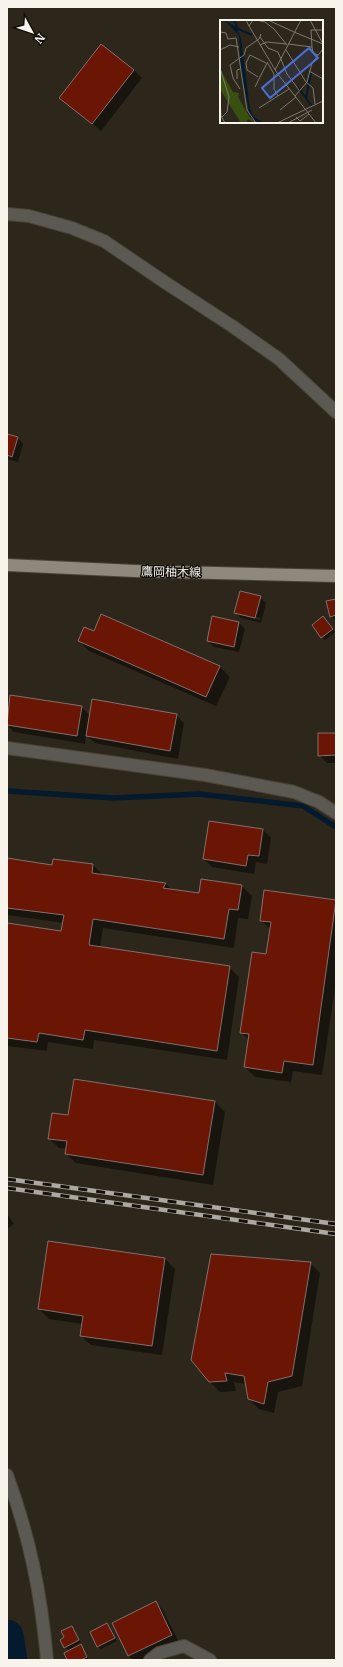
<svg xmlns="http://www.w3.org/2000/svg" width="343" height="1667" font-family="Merriweather,'Noto Sans JP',serif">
<rect width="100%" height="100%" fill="#2d271b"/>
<!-- shadow -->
<g fill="#0007" fill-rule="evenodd">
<polygon points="134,70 142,78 101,131 61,98"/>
<polygon points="7,435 18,438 23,444 18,462 7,459"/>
<path d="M260,597L266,603L261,623L241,618L236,613ZM241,613L261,618L260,620L241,615Z"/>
<polygon points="336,600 336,621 331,616"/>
<polygon points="102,616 220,667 230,677 216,706 89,651 79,641 94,633"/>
<polygon points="326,620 335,632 325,640 313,625"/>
<polygon points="239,623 245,629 239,652 214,647 208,641"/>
<polygon points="11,696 81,707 90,716 176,715 184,723 178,759 95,743 86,735 85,744 14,732 7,725"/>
<polygon points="336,734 336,763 327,763 319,755"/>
<polygon points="263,830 271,838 267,864 256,862 254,874 212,867 204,859"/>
<polygon points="7,859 53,866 93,865 103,875 166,884 172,890 200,894 242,886 252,896 248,919 238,918 234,948 103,928 100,947 229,967 239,977 227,1060 94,1040 93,1049 48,1042 47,1051 7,1046 7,924 62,932 64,923 7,915"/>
<polygon points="265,891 336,901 336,981 322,1075 293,1071 291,1082 255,1077 245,1067 249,1040 241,1032 267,955 271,930 261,920"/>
<polygon points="215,1102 225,1112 213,1185 76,1163 66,1154 67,1149 59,1148 49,1138 69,1116"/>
<polygon points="7,1214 14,1224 7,1229"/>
<polygon points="165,1259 175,1269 162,1355 91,1345 81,1336 83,1324 49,1319 39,1309"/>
<polygon points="310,1263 320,1273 302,1386 278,1392 274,1413 259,1409 249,1399 246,1384 234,1382 236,1391 220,1392 210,1382"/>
<polygon points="155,1602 163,1610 179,1643 145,1660 133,1660 129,1656 113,1623"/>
<polygon points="107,1624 117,1641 101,1649 98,1646"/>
<polygon points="72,1627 81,1643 79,1644 89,1660 68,1660 69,1651 65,1647 65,1638"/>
</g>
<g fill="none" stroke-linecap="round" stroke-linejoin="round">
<!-- stream -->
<polyline stroke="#041a2e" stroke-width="5.5" points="7,791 113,798 199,794 303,806 336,827"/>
<!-- river -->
<polyline stroke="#041a2e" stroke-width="33" points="7,1636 11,1660"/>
</g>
<!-- building -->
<g fill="#6b1505" stroke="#81706d">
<polygon points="101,44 134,70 92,124 59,98"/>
<polygon points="7,434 18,437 12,457 7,455"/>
<polygon points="240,591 261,596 255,618 234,613"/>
<polygon points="336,599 336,615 330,617 326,601"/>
<polygon points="101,614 220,666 206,697 78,641 84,627 94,631"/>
<polygon points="212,616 239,622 234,647 207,641"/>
<polygon points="323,616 333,629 321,638 312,625"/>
<polygon points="10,695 82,706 77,736 7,725"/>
<polygon points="92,699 177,714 170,751 86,736"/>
<polygon points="318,733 336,733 336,755 318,756"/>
<polygon points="209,821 263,829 259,856 248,855 246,866 203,859"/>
<polygon points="7,858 52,865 53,859 93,864 92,873 166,883 163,888 199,893 201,879 242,885 238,910 229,909 224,939 93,919 89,945 230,966 217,1051 85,1030 83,1040 39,1033 37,1042 7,1038 7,923 61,931 64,915 7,908"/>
<polygon points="264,890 336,900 313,1065 284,1061 282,1073 244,1067 249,1034 240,1033 252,952 266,954 271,922 260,921"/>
<polygon points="74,1079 215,1101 203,1175 65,1154 67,1141 48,1139 52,1113 68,1115"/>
<polygon points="48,1241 165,1258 152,1346 80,1336 83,1316 38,1309"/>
<polygon points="211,1254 311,1262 292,1376 268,1382 264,1404 248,1399 244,1376 225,1373 227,1381 209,1382 191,1360"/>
<polygon points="156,1601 172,1635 128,1656 112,1623"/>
<polygon points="107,1623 115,1638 97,1647 90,1632"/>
<polygon points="72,1626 79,1640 64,1648 60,1640 64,1637 61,1631"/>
<polygon points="81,1644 87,1657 81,1660 67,1660 64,1653"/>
</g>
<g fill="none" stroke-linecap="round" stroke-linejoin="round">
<!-- minor casing -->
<g stroke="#494438" stroke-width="14">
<g id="minor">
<polyline points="7,214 29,216 72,228 104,241 166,283 232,326 279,359 336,412"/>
<polyline points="7,748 205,775 294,792 319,802 336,813"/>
<path d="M7,1475C30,1538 41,1593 47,1660"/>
<polyline points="150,1660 159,1653 184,1646 210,1660"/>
</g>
</g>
<!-- major casing -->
<g stroke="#494438" stroke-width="14">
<polyline id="major" points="7,565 135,571 336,576"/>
</g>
<!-- minor -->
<use href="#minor" stroke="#5c5953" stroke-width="12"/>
<!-- major -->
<use href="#major" stroke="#8f897d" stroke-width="12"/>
<!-- rail casing -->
<g stroke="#aea9a0" stroke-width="4.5">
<g id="rail">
<polyline points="7,1179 336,1224"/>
<polyline points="7,1188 336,1234"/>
</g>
</g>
<!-- rail -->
<use href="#rail" stroke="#13100b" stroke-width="3" stroke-dasharray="9" stroke-linecap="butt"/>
</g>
<g text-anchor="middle" stroke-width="3" stroke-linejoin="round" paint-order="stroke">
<!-- street labels -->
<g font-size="12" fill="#f8f4ec" stroke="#13100b">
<text transform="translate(171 572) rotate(1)" y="4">鷹岡柚木線</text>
</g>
</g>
<!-- overview -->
<g transform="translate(220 20)">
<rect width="103" height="103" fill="#2d271b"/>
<path d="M0,49L13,72L19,73L18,77L29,96L35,103L28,99L26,103H21L1,71Z" fill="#395110"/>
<path d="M4,0L16,7L21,18L30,89L33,96L44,103H38L30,96L21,52L19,15Z" fill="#041a2e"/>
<path fill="none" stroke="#041a2e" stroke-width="2" d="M14,0L18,9L32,15M78,67L91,85M86,78L91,52"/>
<path fill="none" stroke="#7e796f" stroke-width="1" d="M26,0L29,6L33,0M36,0L45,2L54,9L67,25M48,0L74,12M90,0L103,24M29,6L57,53L96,103M0,12L6,13L8,19L16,18L27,90L36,103M74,12L103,24M40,17L48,28L58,32L67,54L79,70M68,24L92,27L93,33L98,35M40,25L47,22L66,24M92,27L91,10H103M0,30L10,25L19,27M66,30L86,62L93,68L95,84M47,42L54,54V69L58,76M0,48L9,77L7,92L2,97M55,50L81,0M89,51L103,59M38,57L27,50L26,43L30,35L46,43M17,59V50L20,49M35,67L47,43M20,69L13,58L10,45L24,35L26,28L39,19L41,14M75,76L87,62L92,43L103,29M0,78L1,96L5,103M39,88L69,69M60,90L76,77M76,97L80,101L89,94M57,103L103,81M68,103L92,90"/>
<path fill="#496fdc" fill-opacity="0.15" stroke="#496fdc" stroke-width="2" d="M89,28L98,38L50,78L42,68Z"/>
<rect width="103" height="103" fill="none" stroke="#f8f4ec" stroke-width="2"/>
</g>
<!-- border -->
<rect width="343" height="1667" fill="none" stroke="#f8f4ec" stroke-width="16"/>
<!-- north arrow -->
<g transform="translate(32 32) rotate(130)" stroke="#13100b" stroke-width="3" paint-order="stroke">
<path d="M0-3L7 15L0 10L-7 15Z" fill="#f8f4ec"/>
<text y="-6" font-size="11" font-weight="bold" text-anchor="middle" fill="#f8f4ec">N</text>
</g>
</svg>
